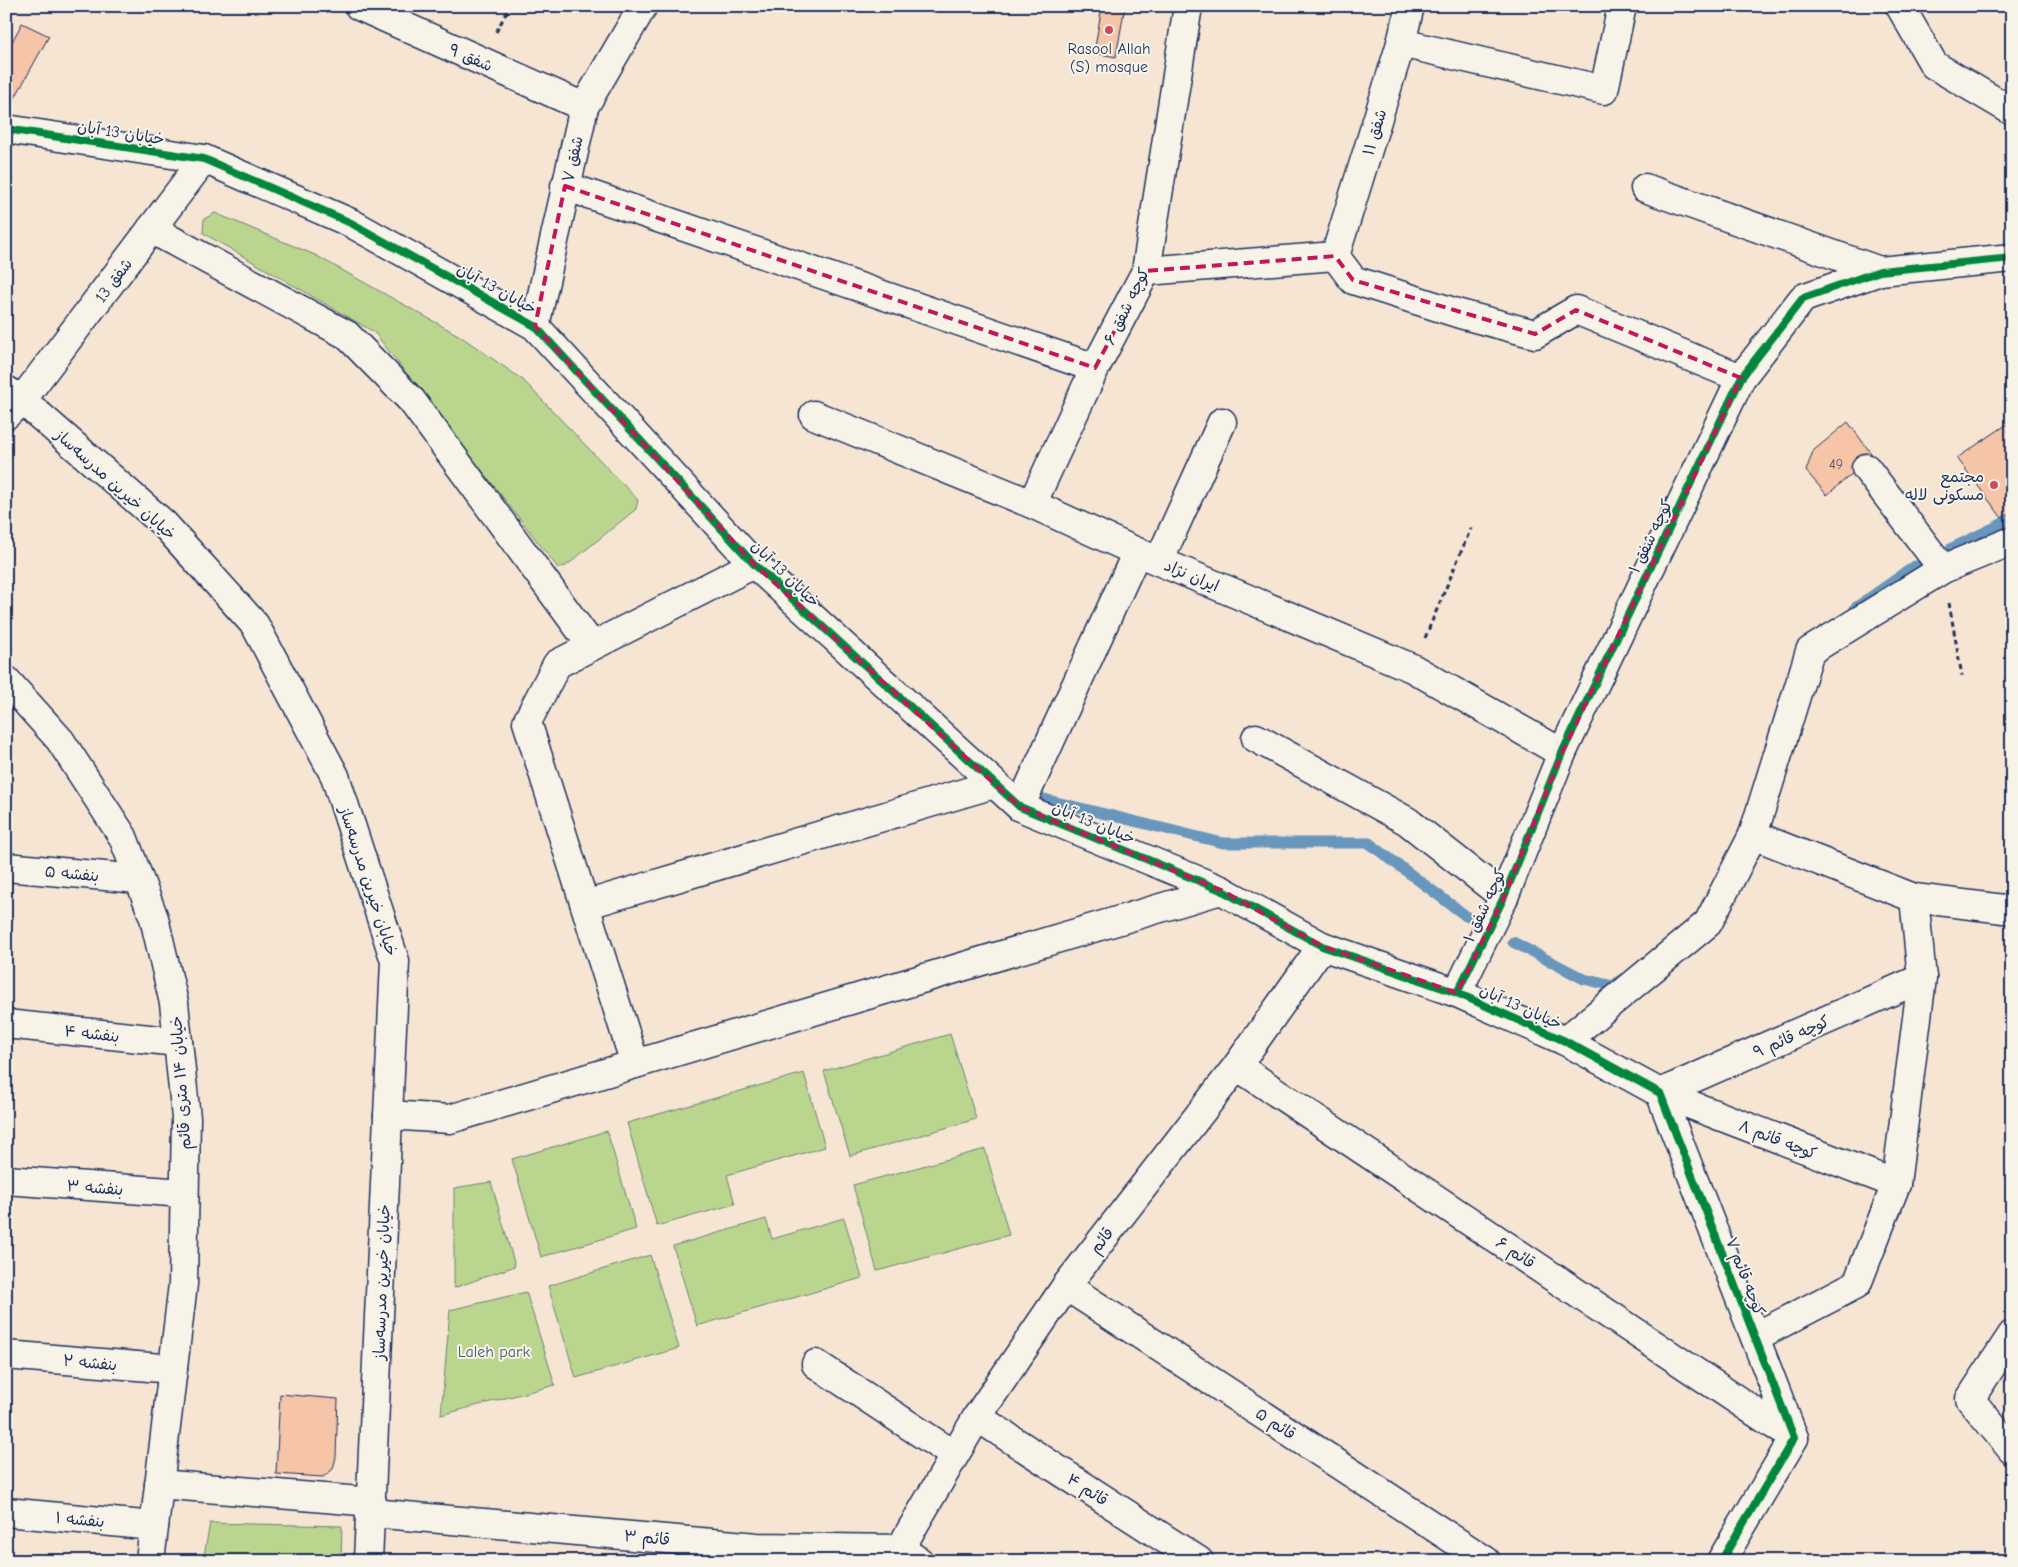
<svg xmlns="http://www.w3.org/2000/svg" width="2018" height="1567" font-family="'Comic Neue','Playpen Sans Arabic',sans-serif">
<rect width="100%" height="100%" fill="#f7e5d4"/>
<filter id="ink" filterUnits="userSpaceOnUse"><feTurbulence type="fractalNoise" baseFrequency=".02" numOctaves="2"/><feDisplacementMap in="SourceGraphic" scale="10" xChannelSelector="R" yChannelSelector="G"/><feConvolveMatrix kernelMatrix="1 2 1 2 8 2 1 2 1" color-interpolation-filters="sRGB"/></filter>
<g filter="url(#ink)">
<!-- green -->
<g fill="#bad68e" stroke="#6a8276">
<polygon points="215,213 315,255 460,336 523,380 638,500 636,509 566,566 558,568 374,332 203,233 204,219"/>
<polygon points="950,1034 976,1119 850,1156 824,1071"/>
<polygon points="804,1073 825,1147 727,1175 735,1204 657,1226 627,1123"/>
<polygon points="607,1131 636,1229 541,1257 512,1159"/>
<polygon points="985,1149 1009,1235 877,1271 853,1185"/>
<polygon points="491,1182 515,1266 454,1288 454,1188"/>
<polygon points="844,1218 862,1278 697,1326 673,1246 766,1219 772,1239"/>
<polygon points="650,1255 679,1348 576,1378 548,1286"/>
<polygon points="526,1292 555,1385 441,1415 450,1310"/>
<polygon points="210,1523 342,1526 341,1561 203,1561"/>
</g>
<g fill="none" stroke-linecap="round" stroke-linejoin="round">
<!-- stream -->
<g stroke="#6796bd" stroke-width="11">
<polyline points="1950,549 2012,519"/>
<polyline points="1855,608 1915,566"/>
<polyline points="1036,797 1223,843 1369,843 1466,916"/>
<polyline points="1513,942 1584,979 1613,986 1622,979"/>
</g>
</g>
<!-- building -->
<g fill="#f6c4a6" stroke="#1b2f5e">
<polygon points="1102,6 1125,6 1116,57 1094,53"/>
<polygon points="22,23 49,36 11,105 6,104 6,53"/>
<polygon points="2012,421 2012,511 2002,518 1957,458"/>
<polygon points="1848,422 1873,456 1827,495 1806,471 1813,451"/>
<polygon points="280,1394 338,1399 336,1457 333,1469 323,1477 276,1474"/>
</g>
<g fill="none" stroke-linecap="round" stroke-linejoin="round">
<!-- minor casing -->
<g stroke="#1b2f5e" stroke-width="31">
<g id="minor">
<polyline points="359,6 584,107"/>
<polyline points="1900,6 1934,65 2012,111"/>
<polyline points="1401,43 1604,90 1622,6"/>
<polyline points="6,129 204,159 351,223 535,326 754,564 1020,807 1221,890 1322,946 1457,993 1565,1041 1660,1093 1794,1438 1721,1561"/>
<polyline points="565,186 1095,368"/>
<polyline points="1645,188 1880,271"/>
<polyline points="151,229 347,335 412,401 592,646"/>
<polyline points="1335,256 1401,43 1410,6"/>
<polyline points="1146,271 1335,256 1353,280 1460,314 1535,334 1576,310 1741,378"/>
<polyline points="535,326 584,107 643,6"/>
<polyline points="6,415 22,400 204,159"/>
<polyline points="814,415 1032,504 1137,552 1412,668 1562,753"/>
<polyline points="1866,468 1943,569"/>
<polyline points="1032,504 1095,368 1146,271 1188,6"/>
<polyline points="1159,561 1222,422"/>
<polyline points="6,680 60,740 123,837 154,918 174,1003 186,1118 183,1284 150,1561"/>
<polyline points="1256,738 1407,821 1504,897"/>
<polyline points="1020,807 1137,552"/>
<polyline points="1753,835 1914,898 2012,910"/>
<polyline points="6,867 138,879"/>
<polyline points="585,905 994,784"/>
<polyline points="1457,993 1504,897 1562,753 1741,378 1803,298 1880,271 2012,258"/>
<polyline points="6,1024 178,1042"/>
<polyline points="1565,1041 1708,923 1753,835 1810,651 1943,569 2012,541"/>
<polyline points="635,1064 527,722 557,664 754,564"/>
<polyline points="1237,1066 1794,1438"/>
<polyline points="1660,1093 1922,978"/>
<polyline points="1660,1093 1896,1184"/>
<polyline points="388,1115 450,1119 1221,890"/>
<polyline points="6,1180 184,1193"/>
<polyline points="1066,1286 1486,1561"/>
<polyline points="2012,1335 1970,1399 2012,1450"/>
<polyline points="1755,1337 1857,1284 1896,1184 1922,978 1914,898"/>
<polyline points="6,1355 173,1369"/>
<polyline points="816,1364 954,1455"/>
<polyline points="977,1417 1199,1561"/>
<polyline points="159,1484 372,1502"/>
<polyline points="6,1512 154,1526"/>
<polyline points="372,1513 757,1547 900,1549 919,1561"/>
<polyline points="900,1549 977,1417 1066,1286 1237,1066 1322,946"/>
</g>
</g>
<!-- major casing -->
<g stroke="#1b2f5e" stroke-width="31">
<polyline id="major" points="6,390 22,400 164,524 255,625 335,776 395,961 368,1561"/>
</g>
<!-- path -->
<g stroke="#1b2f5e" stroke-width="3" stroke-dasharray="5 4" stroke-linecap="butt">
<polyline points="496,32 510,6"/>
<polyline points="1949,603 1962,676"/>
<polyline points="1425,638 1471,528"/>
</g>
<!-- minor -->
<use href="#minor" stroke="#f7f3e8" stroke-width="28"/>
<!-- major -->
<use href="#major" stroke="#f7f3e8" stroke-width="28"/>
<!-- cycleway casing -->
<g stroke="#f7f3e8" stroke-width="11">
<g id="cycleway">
<polyline points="6,129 204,159 351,223 535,326 754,564 1020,807 1221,890 1322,946 1457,993 1565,1041 1660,1093 1794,1438 1721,1561"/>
<polyline points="1457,993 1504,897 1562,753 1741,378 1803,298 1880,271 2012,258"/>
</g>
</g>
<!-- cycleway -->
<use href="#cycleway" stroke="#00873e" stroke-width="8"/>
</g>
</g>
<!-- marked area -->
<path fill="none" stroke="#c2185b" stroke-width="4" stroke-dasharray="10 6" stroke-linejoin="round" d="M565,186L1095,368L1146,271L1335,256L1353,280L1535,334L1576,310L1741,378L1562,753L1504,897L1457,993L1322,946L1221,890L1020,807L754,564L535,326Z"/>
<!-- markers -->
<g fill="#d1495b" stroke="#f7f3e8" stroke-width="2">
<circle cx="1109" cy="30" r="5"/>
<circle cx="1994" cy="485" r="5"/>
</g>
<g text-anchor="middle" stroke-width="4" stroke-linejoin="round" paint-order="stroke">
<!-- number labels -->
<g font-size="14" fill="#525470">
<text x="1836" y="469">49</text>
</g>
<!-- poi labels -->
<g font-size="16" fill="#1b2f5e" stroke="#f7f3e8">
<text x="1109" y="54">Rasool Allah<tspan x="1109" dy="18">(S) mosque</tspan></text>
<text x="1984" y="482" text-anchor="end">مجتمع<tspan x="1984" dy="18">مسکونی لاله</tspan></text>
</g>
<!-- street labels -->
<g font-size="16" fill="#1b2f5e" stroke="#f7f3e8">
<text transform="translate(471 57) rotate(24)" y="6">شفق ۹</text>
<text transform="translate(121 132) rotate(9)" y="6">خیابان 13 آبان</text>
<text transform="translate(1374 132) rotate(-73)" y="6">شفق ۱۱</text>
<text transform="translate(572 159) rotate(-77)" y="6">شفق ۷</text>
<text transform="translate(113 280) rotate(-53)" y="6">شفق 13</text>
<text transform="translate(497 288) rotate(29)" y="6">خیابان 13 آبان</text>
<text transform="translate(1126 306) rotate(-64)" y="6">کوچه شفق ۶</text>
<text transform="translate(116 484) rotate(42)" y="6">خیابان خیرین مدرسه‌ساز</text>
<text transform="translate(1650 536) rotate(-64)" y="6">کوچه شفق ۱</text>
<text transform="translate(786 573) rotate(44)" y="6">خیابان 13 آبان</text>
<text transform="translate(1192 575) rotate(23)" y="6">ایران نژاد</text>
<text transform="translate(1094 822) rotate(22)" y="6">خیابان 13 آبان</text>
<text transform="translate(72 873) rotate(5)" y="6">بنفشه ۵</text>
<text transform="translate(369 881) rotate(72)" y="6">خیابان خیرین مدرسه‌ساز</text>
<text transform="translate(1484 905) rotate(-65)" y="6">کوچه شفق ۱</text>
<text transform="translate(1521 1006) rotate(24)" y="6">خیابان 13 آبان</text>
<text transform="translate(92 1033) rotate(6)" y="6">بنفشه ۴</text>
<text transform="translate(1791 1036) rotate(-24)" y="6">کوچه قائم ۹</text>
<text transform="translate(180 1083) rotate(-94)" y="6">خیابان ۱۴ متری قائم</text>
<text transform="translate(1778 1139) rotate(21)" y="6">کوچه قائم ۸</text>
<text transform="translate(95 1187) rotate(4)" y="6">بنفشه ۳</text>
<text transform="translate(1101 1240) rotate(-52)" y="6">قائم</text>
<text transform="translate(1516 1252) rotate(34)" y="6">قائم ۶</text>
<text transform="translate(1746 1276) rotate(69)" y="6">کوچه قائم ۷</text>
<text transform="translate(381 1282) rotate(-88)" y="6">خیابان خیرین مدرسه‌ساز</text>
<text transform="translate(90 1362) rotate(5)" y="6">بنفشه ۲</text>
<text transform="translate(1276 1423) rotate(33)" y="6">قائم ۵</text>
<text transform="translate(1088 1489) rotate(33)" y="6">قائم ۴</text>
<text transform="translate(80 1519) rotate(5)" y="6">بنفشه ۱</text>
<text transform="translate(647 1537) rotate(5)" y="6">قائم ۳</text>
</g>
<!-- park labels -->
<g font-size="16" fill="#43596a" stroke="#f7f3e8">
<text x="494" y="1357">Laleh park</text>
</g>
</g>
<!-- margin -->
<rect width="2018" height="1567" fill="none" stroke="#f7f3e8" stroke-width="25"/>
<rect x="12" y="12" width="1993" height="1542" fill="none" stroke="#1b2f5e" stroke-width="2" filter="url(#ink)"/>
</svg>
